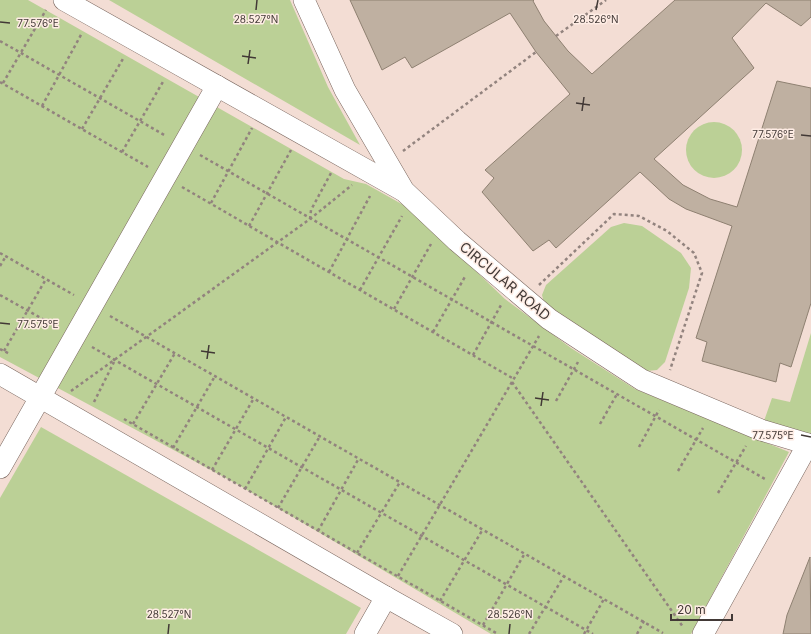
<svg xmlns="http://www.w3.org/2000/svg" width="811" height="634" font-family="Inter,sans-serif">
<rect width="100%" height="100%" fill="#f3ddd4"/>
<!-- green -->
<g fill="#bbd096">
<polygon points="0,0 28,0 344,179 366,184 423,216 436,233 505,299 571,348 635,389 789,452 691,634 491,634 237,484 0,357"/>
<polygon points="109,0 290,0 328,87 360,145"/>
<circle cx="714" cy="150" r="28"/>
<polygon points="624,223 642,226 681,253 691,268 689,288 665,362 657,370 647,371 544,303 542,295 546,285 611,227"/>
<polygon points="811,333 811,437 764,421 772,398 790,402"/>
<polygon points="41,427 361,608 346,634 0,634 0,498"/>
</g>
<!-- building -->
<g fill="#bfb0a1" stroke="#8e8071">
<polygon points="350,0 534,0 533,1 544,21 568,51 592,74 675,0 811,0 811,17 801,26 766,3 732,38 754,68 654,159 683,185 710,199 737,207 777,81 811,88 811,303 791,367 780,363 776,382 702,361 707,342 696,338 732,226 686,209 669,199 640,172 556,248 549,240 533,251 482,192 494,178 485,170 570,94 536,52 510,13 412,68 405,57 382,70"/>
<polygon points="810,557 811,634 783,634 787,615"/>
</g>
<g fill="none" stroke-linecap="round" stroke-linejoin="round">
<!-- minor casing -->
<g stroke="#79665e" stroke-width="22">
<g id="minor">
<polyline points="64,0 402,190"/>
<polyline points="304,0 345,90 404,191 457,241 549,319 642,380 761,430 811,445"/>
<polyline points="0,374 386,597 452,634"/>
<polyline points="0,468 217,86"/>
<polyline points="365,634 386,597"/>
<polyline points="703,634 808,444"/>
</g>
</g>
<!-- path -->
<g stroke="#92837e" stroke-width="2.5" stroke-dasharray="3 3" stroke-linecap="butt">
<polyline points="556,36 606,0"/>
<polyline points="0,41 166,136"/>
<polyline points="0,82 148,167"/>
<polyline points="3,83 46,10"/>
<polyline points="42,106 82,33"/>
<polyline points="82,129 124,57"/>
<polyline points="403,151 536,52"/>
<polyline points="122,152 164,80"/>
<polyline points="200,155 765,479"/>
<polyline points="182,187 514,379"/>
<polyline points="211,203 252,128"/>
<polyline points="310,219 311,210 331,173"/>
<polyline points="249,226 291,150"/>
<polyline points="0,253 74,295"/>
<polyline points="0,266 6,256"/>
<polyline points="329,272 370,196"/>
<polyline points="539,285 614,214 639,216 667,231 694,253 702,273 670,370"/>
<polyline points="360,290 402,216"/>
<polyline points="0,295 57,327"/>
<polyline points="394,309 431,244"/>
<polyline points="110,316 663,633"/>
<polyline points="433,332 466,275"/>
<polyline points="92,347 593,634"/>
<polyline points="0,349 10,354"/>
<polyline points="4,351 46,279"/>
<polyline points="473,355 501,305"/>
<polyline points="512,382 683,627"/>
<polyline points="71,391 310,219 352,185"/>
<polyline points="556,401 578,362"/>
<polyline points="94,402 114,362"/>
<polyline points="124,419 498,634"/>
<polyline points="133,424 175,353"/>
<polyline points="600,424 617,394"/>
<polyline points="639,447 659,410"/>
<polyline points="173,448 215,376"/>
<polyline points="212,470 254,398"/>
<polyline points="678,471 703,428"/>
<polyline points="245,489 286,417"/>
<polyline points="718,493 746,446"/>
<polyline points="278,508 320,436"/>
<polyline points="318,531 359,458"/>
<polyline points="357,553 400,482"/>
<polyline points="398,576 539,336"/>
<polyline points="440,601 483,529"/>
<polyline points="483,625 525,553"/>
<polyline points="529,634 564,576"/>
<polyline points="584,634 604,599"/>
<polyline points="637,634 644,621"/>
</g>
<!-- minor -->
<use href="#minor" stroke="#fff" stroke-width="21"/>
</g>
<!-- ticks -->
<path fill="none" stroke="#423936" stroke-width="1.5" d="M256,10L257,0M596,10L598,0M0,22L10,23M242,56L256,58M248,64L250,50M576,103L590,105M582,111L584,97M801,135L811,136M0,323L10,324M201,351L215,353M207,359L209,345M535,398L549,400M541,406L543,392M801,435L811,437M168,634L169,624M509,634L510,624"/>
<g text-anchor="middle" stroke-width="3" stroke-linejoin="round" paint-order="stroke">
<!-- street labels -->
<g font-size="14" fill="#423936" stroke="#feece4">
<text transform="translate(505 281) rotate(40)" y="5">CIRCULAR ROAD</text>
</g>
</g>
<g font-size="10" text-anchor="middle" fill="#423936" stroke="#feece4" stroke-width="3" stroke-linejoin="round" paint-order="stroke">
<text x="256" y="23">28.527°N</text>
<text x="596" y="23">28.526°N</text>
<text x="38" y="27">77.576°E</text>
<text x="773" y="138">77.576°E</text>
<text x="38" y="328">77.575°E</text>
<text x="773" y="439">77.575°E</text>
<text x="169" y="618">28.527°N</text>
<text x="510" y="618">28.526°N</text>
</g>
<!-- scale -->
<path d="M671 614v6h61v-6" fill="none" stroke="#423936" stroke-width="2"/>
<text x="677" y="614" font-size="12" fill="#423936" stroke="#feece4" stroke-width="3" paint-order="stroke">20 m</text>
</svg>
